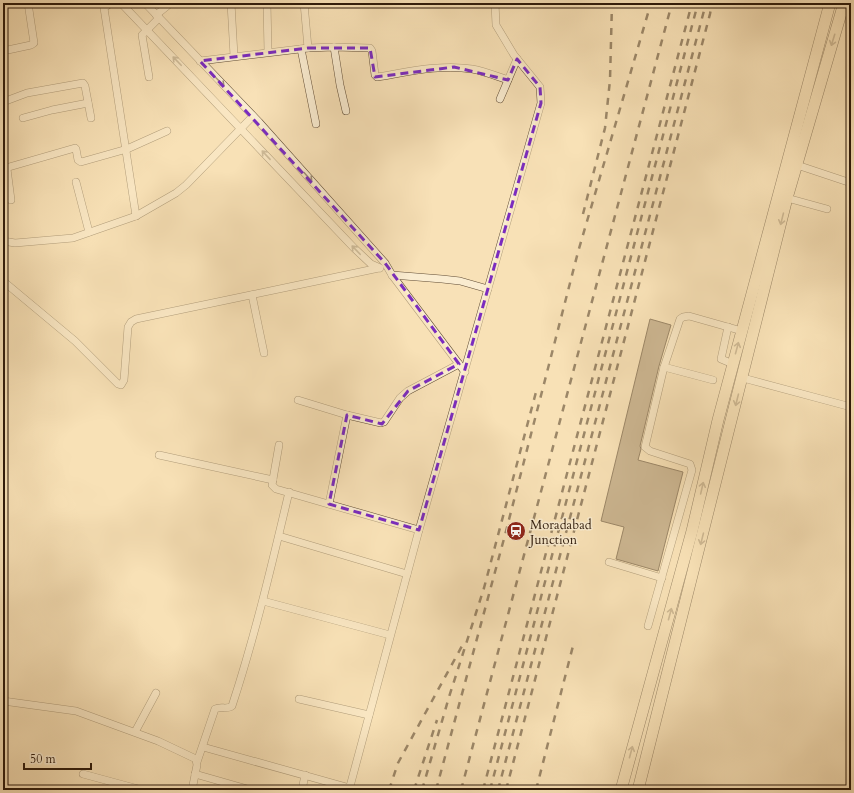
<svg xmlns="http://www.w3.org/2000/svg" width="854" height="793" font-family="Cardo,serif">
<rect width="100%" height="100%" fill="#f8e1b7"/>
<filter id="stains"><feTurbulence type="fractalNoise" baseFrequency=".005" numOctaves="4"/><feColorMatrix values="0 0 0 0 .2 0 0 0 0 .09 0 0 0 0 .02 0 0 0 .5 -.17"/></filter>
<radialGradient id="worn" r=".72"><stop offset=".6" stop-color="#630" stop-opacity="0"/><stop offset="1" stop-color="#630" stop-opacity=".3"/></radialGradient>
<!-- building -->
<polygon fill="#978164" stroke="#2e1a0a" points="650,319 671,325 659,366 640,446 641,449 638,460 683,472 658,571 616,559 624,527 601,521"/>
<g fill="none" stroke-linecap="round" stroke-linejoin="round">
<!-- street casing -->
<g stroke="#604c35" stroke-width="8">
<g id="street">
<polyline points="111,3 104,8 136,216"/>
<polyline points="121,3 354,248 371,264 380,268"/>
<polyline points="145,3 259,122 385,263 392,275 465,372"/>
<polyline points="231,3 234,56"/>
<polyline points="267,3 268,52"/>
<polyline points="304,3 308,48"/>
<polyline points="156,15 171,3"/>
<polyline points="334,47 340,85 346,111"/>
<polyline points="301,49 316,124"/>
<polyline points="3,51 31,45 34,43 28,3"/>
<path d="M200,61L308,48L334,47L370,48L372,51L375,75L377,77C408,72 441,64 472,69C484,71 496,76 508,80"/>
<polyline points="149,77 142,35 159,18"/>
<polyline points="500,99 517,59"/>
<polyline points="3,102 27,93 83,83 85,86 91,118"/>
<polyline points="23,118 52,110 88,103"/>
<polyline points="794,164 851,183"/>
<polyline points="76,182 89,232"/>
<polyline points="787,198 827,209"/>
<polyline points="11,200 7,169 9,167 75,148 76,149 78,160 81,162 127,149 167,131"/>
<polyline points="3,241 15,243 73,238 136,216 176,193 186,185 253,116"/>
<polyline points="392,275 442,279 460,281 488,289"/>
<polyline points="3,281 75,341 118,384 121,385 124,380 128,327 131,322 136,319 379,268"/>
<polyline points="252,295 264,353"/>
<polyline points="728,327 721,359 733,364"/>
<polyline points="743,378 851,407"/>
<polyline points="713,380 664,367 680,319 683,317 689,316 742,331"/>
<polyline points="298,400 347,415 381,423 384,422 400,398 408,391 459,364"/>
<polyline points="279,445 272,485 276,489 419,530"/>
<polyline points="159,455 273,480"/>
<polyline points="329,504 347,415"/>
<polyline points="279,536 407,574"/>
<polyline points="609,562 662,578"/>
<polyline points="263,601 390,635"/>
<polyline points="648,626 692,470 690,464 650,451 645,447 664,367"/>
<polyline points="299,699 369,715"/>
<polyline points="3,701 76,711 158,741 196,759 197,765 192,790"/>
<polyline points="135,732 156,693"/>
<polyline points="203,747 350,788"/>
<path d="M197,762L215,709C221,706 227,710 232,706C255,636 272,564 289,492"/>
<polyline points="83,774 142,790"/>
<polyline points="195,774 251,790"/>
<polyline points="302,790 305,775"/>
<polyline points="349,790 419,530 541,103 540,87 514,55 496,25 495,3"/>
</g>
</g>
<!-- primary casing -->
<g stroke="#2e1a0a" stroke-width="12">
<g id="primary">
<polyline points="621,790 692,531 718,420 830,3"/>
<polyline points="638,790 787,198 844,3"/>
</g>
</g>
<!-- street -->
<use href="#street" stroke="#faecd0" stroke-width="7"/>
<!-- primary -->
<use href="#primary" stroke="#f8e1b7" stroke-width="11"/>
<!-- rail -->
<g stroke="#2e1a0a" stroke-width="2.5" stroke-dasharray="7 7" stroke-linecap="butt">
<polyline points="583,214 605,128 610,80 612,3"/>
<polyline points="389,790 398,763 462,646"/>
<polyline points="414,790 437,720"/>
<polyline points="422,790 449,697 484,588 536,392"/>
<polyline points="436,790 505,535 578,252 651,3"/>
<polyline points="461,790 672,3"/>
<polyline points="483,790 692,3"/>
<polyline points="490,790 698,3"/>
<polyline points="498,790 706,3"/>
<polyline points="506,790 710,14 712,3"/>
<polyline points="536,790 574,642"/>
</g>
</g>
<!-- one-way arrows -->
<defs><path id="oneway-shaft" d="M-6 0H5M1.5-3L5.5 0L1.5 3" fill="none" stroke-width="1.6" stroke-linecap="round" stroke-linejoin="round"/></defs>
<g stroke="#9d8769">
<use href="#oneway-shaft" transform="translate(833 40) rotate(107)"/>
<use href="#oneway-shaft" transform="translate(782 219) rotate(104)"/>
<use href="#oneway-shaft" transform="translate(737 348) rotate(-75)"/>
<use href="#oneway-shaft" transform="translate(737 400) rotate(104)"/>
<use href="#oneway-shaft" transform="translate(702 488) rotate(-77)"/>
<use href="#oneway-shaft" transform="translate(702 539) rotate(104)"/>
<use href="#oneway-shaft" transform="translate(670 614) rotate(-75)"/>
<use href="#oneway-shaft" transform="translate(631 752) rotate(-75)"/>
</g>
<g stroke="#9e8e77">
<use href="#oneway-shaft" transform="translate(177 61) rotate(-134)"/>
<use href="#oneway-shaft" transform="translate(220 82) rotate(46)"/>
<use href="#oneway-shaft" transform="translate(266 155) rotate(-133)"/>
<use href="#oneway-shaft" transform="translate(308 177) rotate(48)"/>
<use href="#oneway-shaft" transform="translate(356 250) rotate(-134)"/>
</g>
<!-- marked area -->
<path d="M0 0H854V793H0ZM308,48H370L375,77L454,67L508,80L517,59L540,87L541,103L419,530L329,504L347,415L382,424L408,391L459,364L385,263L200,61Z" fill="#f8e1b7" fill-opacity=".55" fill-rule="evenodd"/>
<path fill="none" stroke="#7b2cbf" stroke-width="3" stroke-dasharray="8 5" stroke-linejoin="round" d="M308,48H370L375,77L454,67L508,80L517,59L540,87L541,103L419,530L329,504L347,415L382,424L408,391L459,364L385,263L200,61Z"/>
<!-- icons -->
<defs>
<g id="station-disc" transform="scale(1)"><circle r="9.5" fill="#8f2418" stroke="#faecd0"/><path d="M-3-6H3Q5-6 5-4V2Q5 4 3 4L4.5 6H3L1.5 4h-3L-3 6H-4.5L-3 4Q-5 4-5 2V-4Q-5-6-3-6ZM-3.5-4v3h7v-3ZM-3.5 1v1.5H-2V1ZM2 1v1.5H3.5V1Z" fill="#fff"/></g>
</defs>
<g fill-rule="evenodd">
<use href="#station-disc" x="516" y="531"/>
</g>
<g text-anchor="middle" stroke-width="3" stroke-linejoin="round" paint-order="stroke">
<!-- poi labels -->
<g font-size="13" fill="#2e1a0a" stroke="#faecd0" text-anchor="start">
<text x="530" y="529">Moradabad<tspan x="530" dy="15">Junction</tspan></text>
</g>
</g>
<!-- margin -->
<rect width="854" height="793" fill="none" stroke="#f8e1b7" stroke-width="16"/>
<rect x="4" y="4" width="846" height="785" fill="none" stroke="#2e1a0a" stroke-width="2"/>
<rect x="8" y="8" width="838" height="777" fill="none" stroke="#2e1a0a"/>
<!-- scale -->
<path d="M24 763v6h67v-6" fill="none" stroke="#2e1a0a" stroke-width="2"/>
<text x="30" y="763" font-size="12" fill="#2e1a0a" stroke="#faecd0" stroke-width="3" paint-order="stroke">50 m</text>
<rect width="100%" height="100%" filter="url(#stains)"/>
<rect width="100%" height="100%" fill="url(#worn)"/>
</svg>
